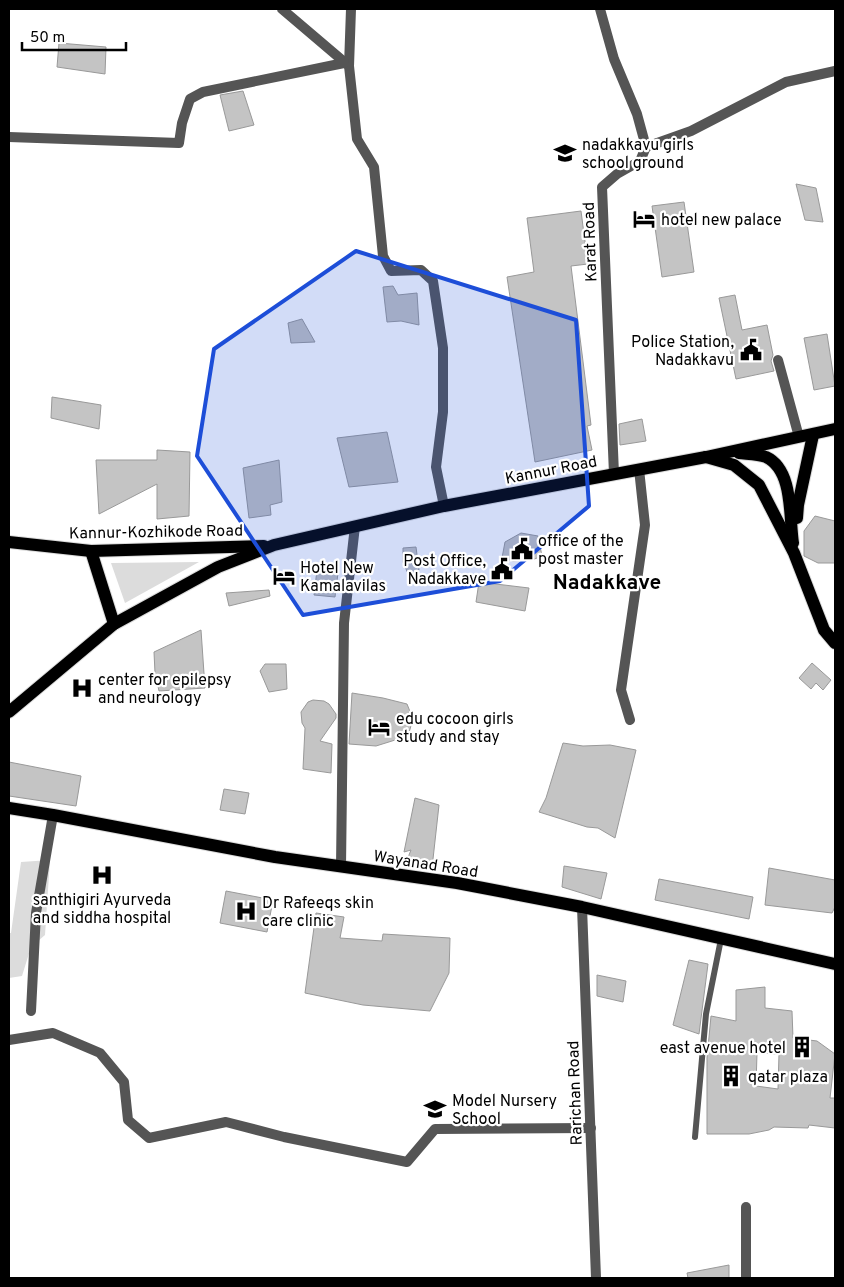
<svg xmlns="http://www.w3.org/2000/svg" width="844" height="1287" font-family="Overpass,sans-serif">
<rect width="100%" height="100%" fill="#fff"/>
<!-- green -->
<g fill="#dcdcdc">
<polygon points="199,562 125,603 111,563"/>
<polygon points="50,860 45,935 31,947 22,976 9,978 9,933 11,933 21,862"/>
</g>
<!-- building -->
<g fill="#c4c4c4" stroke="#999" fill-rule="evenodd">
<polygon points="59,43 106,47 105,74 57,67"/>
<polygon points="243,91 254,125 229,131 220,95"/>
<polygon points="796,184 816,188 823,222 805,220"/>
<polygon points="684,202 694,272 662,277 652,206"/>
<polygon points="581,211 588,264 571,266 591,425 587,426 592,450 535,462 507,277 534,272 527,218"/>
<polygon points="393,286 398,295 417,293 419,325 401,321 387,322 383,287"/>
<polygon points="735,295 742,330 767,325 773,355 771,361 774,371 736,379 719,298"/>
<polygon points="302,319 315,342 291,343 288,323"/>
<polygon points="827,334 835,386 814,390 804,338"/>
<polygon points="52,397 101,405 99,429 51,418"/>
<polygon points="642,419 646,441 620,445 619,424"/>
<polygon points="387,432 398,482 349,487 337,438"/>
<polygon points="157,450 190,452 189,516 157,519 157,484 99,514 96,460 157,460"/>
<polygon points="279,460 282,502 270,505 271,515 249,518 243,468"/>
<polygon points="815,516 835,521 835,563 818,563 804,556 804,531"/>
<polygon points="521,533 538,536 542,556 532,560 513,561 502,558 505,542"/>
<polygon points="416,547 419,570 409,576 403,562 403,548"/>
<polygon points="317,570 338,573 335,597 314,595"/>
<polygon points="479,582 529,588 525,611 476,602"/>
<polygon points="269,590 270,596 229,606 226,593"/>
<polygon points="201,630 205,688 159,691 155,673 154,652"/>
<polygon points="812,663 831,680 823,690 816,683 811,689 799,678"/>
<polygon points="265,664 286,664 287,689 269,692 260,671"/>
<polygon points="352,693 383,698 407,704 413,719 408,736 376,746 349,744"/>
<polygon points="313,700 324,701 329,704 336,714 336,718 320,741 332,744 331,773 303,769 305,728 302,723 301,712 308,702"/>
<polygon points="563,743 583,746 610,745 636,750 615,838 598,828 587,827 539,812 546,798"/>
<polygon points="9,762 81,776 76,806 9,796"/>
<polygon points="224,789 249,793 245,814 220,810"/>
<polygon points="415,798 439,805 432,868 405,865 411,850 404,852"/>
<polygon points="564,866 607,873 601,899 562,887"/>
<polygon points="769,868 835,880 835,907 832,913 765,905"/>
<polygon points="659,879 753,897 749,919 655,900"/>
<polygon points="226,891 273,900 267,932 220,923"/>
<polygon points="316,913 344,917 340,938 382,941 383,934 450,938 449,973 430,1011 363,1005 305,993"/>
<polygon points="689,960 708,964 699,1034 673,1025"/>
<polygon points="597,975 626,981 623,1002 597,996"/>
<path d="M765,987V1008L792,1011L793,1038L817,1041L835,1054L830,1098H835V1128L809,1125L808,1128L774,1127L769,1130L749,1134H707V1058L711,1016L736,1021V990ZM757,1053L779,1054L778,1089L756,1086Z"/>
<polygon points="729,1265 729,1278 688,1278 687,1273"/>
</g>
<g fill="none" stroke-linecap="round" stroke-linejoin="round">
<!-- primary casing -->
<g stroke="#dbdbdb" stroke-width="14">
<g id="primary">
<path d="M739,453C747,454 758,454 766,457C794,470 789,518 793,543"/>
<polyline points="706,457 734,465 759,485 794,553 824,630 835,643"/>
<polyline points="797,518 798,505 813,435"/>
<polyline points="9,542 91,551 264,546"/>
<polyline points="91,551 114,624"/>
<polyline points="9,712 114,624 218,567 274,545 444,506 706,457 835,429"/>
<polyline points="9,808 53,815 275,857 457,883 582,907 835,964"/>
</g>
</g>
<!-- service -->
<polyline stroke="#555" stroke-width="6" points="695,1137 706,1014 721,939"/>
<!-- minor -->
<g stroke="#555" stroke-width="10">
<polyline points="282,9 349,66 357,139 374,167 383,256 391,271 421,270 433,281 443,348 443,412 436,467 444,506"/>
<polyline points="600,9 614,59 637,114 646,147 640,161 617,174 602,187 614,474"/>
<polyline points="349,66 351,9"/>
<polyline points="9,137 179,143 182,123 190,99 203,92 344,63"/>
<polyline points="646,147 691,131 786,82 835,71"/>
<polyline points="778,360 799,437"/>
<polyline points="630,720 621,690 645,525 639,469"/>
<polyline points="341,867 344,623 355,526"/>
<polyline points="31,1011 36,913 53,815"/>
<polyline points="9,1040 53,1033 100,1053 124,1082 128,1120 149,1138 226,1122 284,1137 407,1162 435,1129 591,1128"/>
<polyline points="746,1207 746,1278"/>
</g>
<!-- tertiary -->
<polyline stroke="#555" stroke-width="10" points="582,907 596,1278"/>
<!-- primary -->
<use href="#primary" stroke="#000" stroke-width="12"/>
</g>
<!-- marked area -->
<path fill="#1d4ed8" fill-opacity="0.2" stroke="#1d4ed8" stroke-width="4" stroke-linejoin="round" d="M356,251L576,320L589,506L500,581L303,615L197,456L214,349Z"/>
<!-- icons -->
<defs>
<g id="school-bare" transform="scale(1.725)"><path d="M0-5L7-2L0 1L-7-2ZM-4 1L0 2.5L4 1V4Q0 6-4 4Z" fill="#000" stroke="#fff" stroke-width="2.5" paint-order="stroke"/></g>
<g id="hotel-bare" transform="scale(1.725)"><path d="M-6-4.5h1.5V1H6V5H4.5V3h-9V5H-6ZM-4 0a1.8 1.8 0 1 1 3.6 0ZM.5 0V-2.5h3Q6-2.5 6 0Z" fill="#000" stroke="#fff" stroke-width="2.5" paint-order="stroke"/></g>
<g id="civic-bare" transform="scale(1.725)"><path d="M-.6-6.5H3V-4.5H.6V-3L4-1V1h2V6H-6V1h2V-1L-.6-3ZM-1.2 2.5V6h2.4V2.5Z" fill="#000" stroke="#fff" stroke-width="2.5" paint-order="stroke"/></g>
<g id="hospital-bare" transform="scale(1.725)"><path d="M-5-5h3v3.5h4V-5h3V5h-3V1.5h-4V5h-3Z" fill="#000" stroke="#fff" stroke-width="2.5" paint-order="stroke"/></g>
<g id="building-bare" transform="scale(1.725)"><path d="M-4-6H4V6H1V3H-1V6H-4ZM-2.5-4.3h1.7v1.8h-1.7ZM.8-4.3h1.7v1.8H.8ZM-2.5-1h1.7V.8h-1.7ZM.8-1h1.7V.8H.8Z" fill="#000" stroke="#fff" stroke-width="2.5" paint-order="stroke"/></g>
</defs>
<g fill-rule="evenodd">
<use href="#school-bare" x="565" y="153"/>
<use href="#hotel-bare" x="644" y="219"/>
<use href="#civic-bare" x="751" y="350"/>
<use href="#civic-bare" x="522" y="549"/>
<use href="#civic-bare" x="502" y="569"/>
<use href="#hotel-bare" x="284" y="576"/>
<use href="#hospital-bare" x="82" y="688"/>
<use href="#hotel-bare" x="379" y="727"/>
<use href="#hospital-bare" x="102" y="875"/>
<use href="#hospital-bare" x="246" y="911"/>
<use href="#building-bare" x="802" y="1047"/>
<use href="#building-bare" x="731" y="1076"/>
<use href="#school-bare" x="435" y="1109"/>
</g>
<g text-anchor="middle" stroke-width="4.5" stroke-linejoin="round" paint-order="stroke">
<!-- poi labels -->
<g font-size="16" fill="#000" stroke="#fff" text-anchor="start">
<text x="582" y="150">nadakkavu girls<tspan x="582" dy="18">school ground</tspan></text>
<text x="661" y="225">hotel new palace</text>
<text x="734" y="347" text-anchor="end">Police Station,<tspan x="734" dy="18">Nadakkavu</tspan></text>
<text x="538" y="546">office of the<tspan x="538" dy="18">post master</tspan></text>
<text x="486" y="566" text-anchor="end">Post Office,<tspan x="486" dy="18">Nadakkave</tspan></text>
<text x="300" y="573">Hotel New<tspan x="300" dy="18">Kamalavilas</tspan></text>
<text x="98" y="685">center for epilepsy<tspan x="98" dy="18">and neurology</tspan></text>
<text x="396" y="724">edu cocoon girls<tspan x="396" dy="18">study and stay</tspan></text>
<text x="102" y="905" text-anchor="middle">santhigiri Ayurveda<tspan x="102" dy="18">and siddha hospital</tspan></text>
<text x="262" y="908">Dr Rafeeqs skin<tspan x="262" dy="18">care clinic</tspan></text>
<text x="786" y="1053" text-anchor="end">east avenue hotel</text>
<text x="748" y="1082">qatar plaza</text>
<text x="452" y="1106">Model Nursery<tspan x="452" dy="18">School</tspan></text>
</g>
<!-- street labels -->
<g font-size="16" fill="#000" stroke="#fff">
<text transform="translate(589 242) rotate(-92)" y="6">Karat Road</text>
<text transform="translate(551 469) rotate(-11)" y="6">Kannur Road</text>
<text transform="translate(156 531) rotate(-1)" y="6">Kannur-Kozhikode Road</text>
<text transform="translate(426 863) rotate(9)" y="6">Wayanad Road</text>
<text transform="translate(574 1093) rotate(-92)" y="6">Rarichan Road</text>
</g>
<!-- district labels -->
<g font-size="21" font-weight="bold" fill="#000" stroke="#fff">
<text x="607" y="589">Nadakkave</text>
</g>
</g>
<!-- border -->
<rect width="844" height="1287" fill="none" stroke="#000000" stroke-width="20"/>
<!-- scale -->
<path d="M22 42v8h104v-8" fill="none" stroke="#000000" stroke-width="2.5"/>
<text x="30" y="42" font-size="15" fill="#000000" stroke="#ffffff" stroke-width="4" paint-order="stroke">50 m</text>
</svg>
